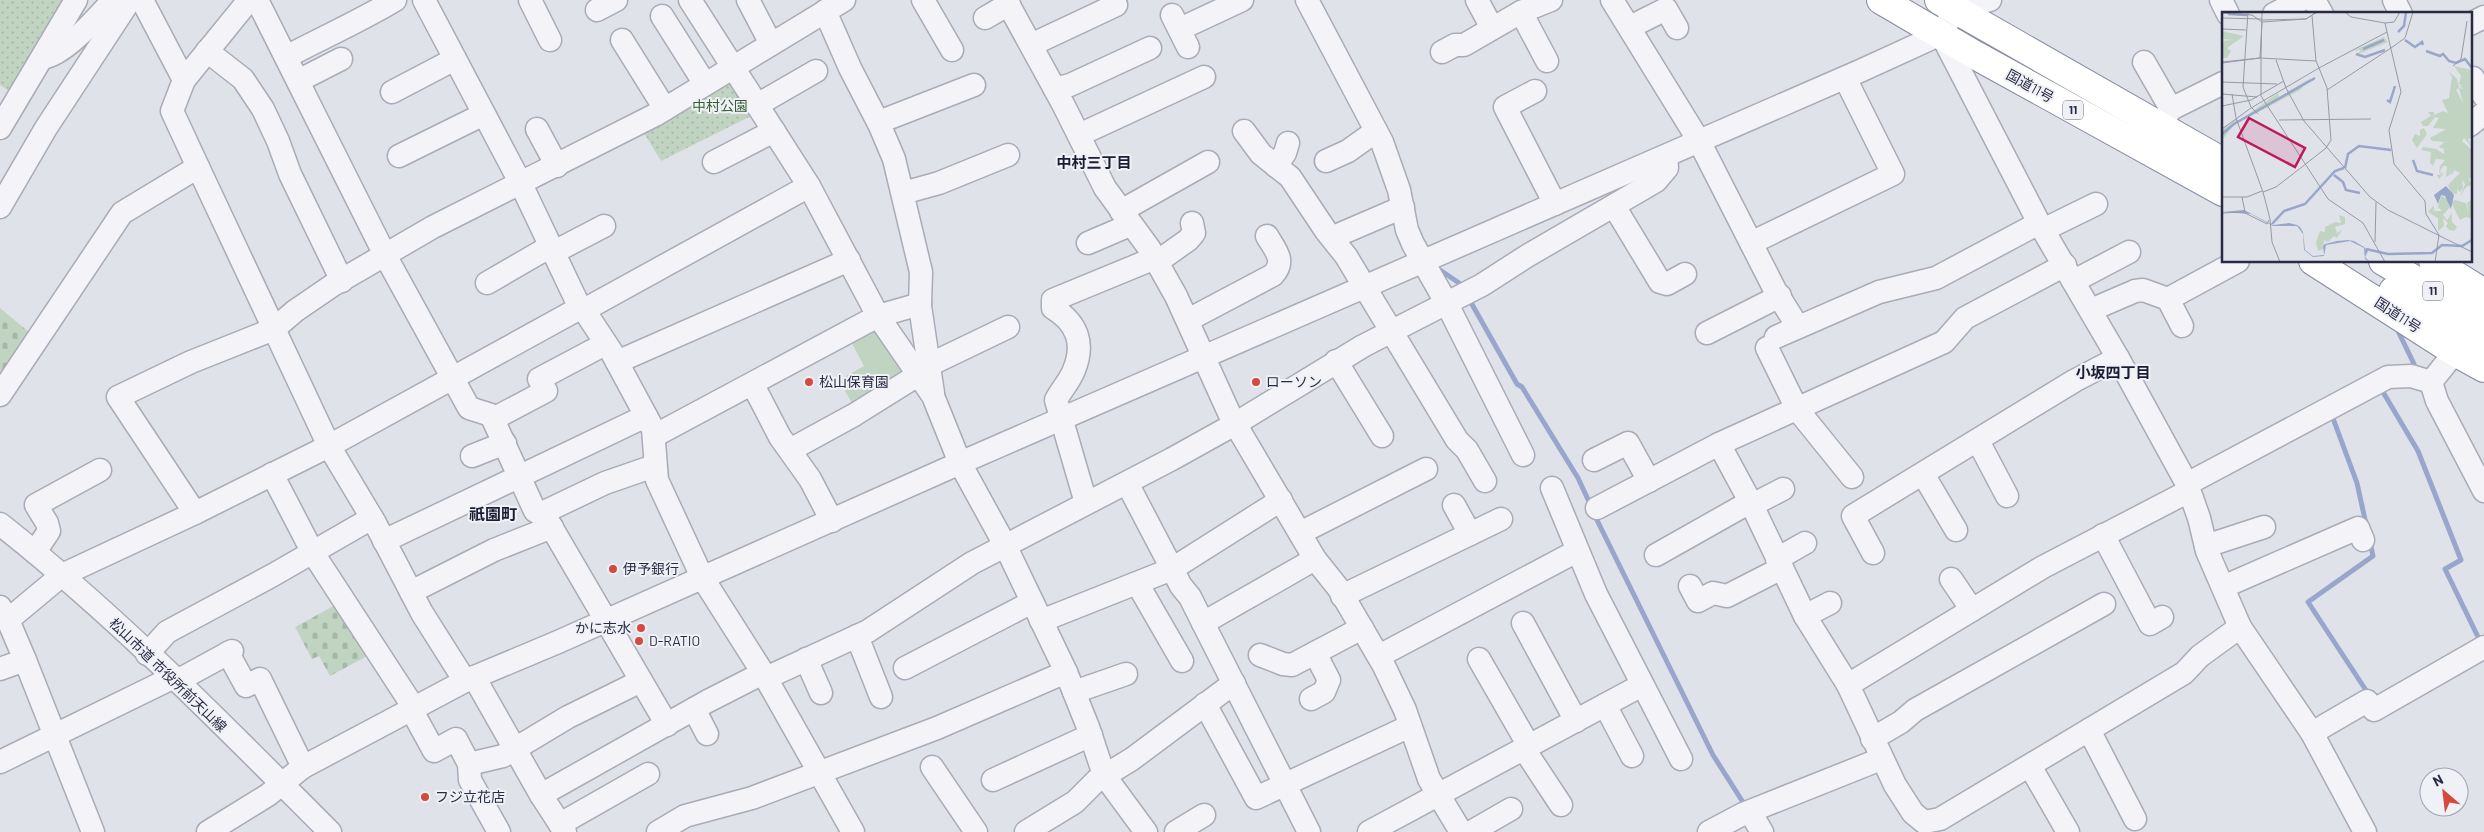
<svg xmlns="http://www.w3.org/2000/svg" width="2484" height="832" font-family="Barlow,'Noto Sans JP',sans-serif">
<defs>
<pattern id="grass-dots" width="8" height="8" patternUnits="userSpaceOnUse" patternTransform="scale(1.25)"><rect width="8" height="8" fill="#c1d4c1"/><path d="M2 2h.1M6 6h.1" fill="none" stroke="#a6b6a7" stroke-width="1.8" stroke-linecap="round"/></pattern>
<pattern id="cemetery-stones" width="16" height="16" patternUnits="userSpaceOnUse" patternTransform="scale(1.25)"><rect width="16" height="16" fill="#c1d4c1"/><path d="M2 7V4a2 2 0 0 1 4 0v3zM10 15v-3a2 2 0 0 1 4 0v3z" fill="#a6b6a7"/></pattern>
</defs>
<rect width="100%" height="100%" fill="#e0e2ea"/>
<!-- grass -->
<g fill="url(#grass-dots)">
<polygon points="0,0 71,0 14,94 0,85"/>
<polygon points="729,74 755,114 661,161 641,128"/>
</g>
<!-- cemetery -->
<g fill="url(#cemetery-stones)">
<polygon points="0,308 30,333 0,380"/>
<polygon points="339,603 371,654 330,676 319,656 312,659 295,627"/>
</g>
<!-- pitch -->
<polygon fill="#c1d4c1" points="873,324 908,377 854,407 839,380 864,366 849,338"/>
<g fill="none" stroke-linecap="round" stroke-linejoin="round">
<!-- stream -->
<g stroke="#99a6cb" stroke-width="5">
<polyline points="1437,268 1465,287"/>
<polyline points="1469,299 1517,384 1522,387 1578,478 1591,506"/>
<polyline points="2399,333 2414,364"/>
<polygon points="2380,387 2418,451 2461,560 2445,569 2481,643 2375,704 2308,602 2373,556 2357,483 2331,413"/>
<polyline points="1594,514 1713,755 1746,807"/>
</g>
<!-- minor casing -->
<g stroke="#a9abb8" stroke-width="25">
<g id="minor">
<polyline points="142,0 184,80"/>
<polyline points="257,0 385,255 469,408 491,415 535,511 545,516 667,725"/>
<polyline points="424,0 521,184 580,308 584,310 611,351 653,429 657,480 702,577 763,673 853,832"/>
<polyline points="530,0 550,40"/>
<polyline points="690,0 809,186 878,316 933,396 960,463 1005,545 1066,672 1088,727 1104,775 1146,832"/>
<polyline points="748,0 771,44"/>
<polyline points="923,0 952,50"/>
<polyline points="1006,0 1063,104 1105,188 1149,248 1176,296 1230,415 1315,559 1339,589 1384,666 1405,710 1429,779 1461,832"/>
<polyline points="1307,0 1382,142 1399,190 1407,230 1413,244 1447,304 1523,455"/>
<polyline points="1477,0 1492,28"/>
<polyline points="1612,0 1699,141 1775,290 1798,327"/>
<polyline points="2221,0 2228,14"/>
<polyline points="2314,0 2322,14"/>
<polyline points="2394,0 2401,14"/>
<polyline points="597,10 616,0"/>
<polyline points="825,11 850,68 880,126 894,159 921,272 920,306 933,393"/>
<polyline points="1521,12 1547,61"/>
<polyline points="2274,14 2301,0"/>
<polyline points="1172,15 1188,47"/>
<polyline points="662,16 705,84"/>
<polyline points="985,18 1009,4"/>
<polyline points="2470,24 2484,17"/>
<polyline points="1630,27 1666,9 1677,28"/>
<polyline points="1180,29 1242,0"/>
<polyline points="1941,34 2039,223 2118,358 2187,484 2199,518 2207,551 2240,627 2312,733 2365,832"/>
<polyline points="622,40 665,109"/>
<polyline points="1031,45 1116,5 1114,0"/>
<polyline points="207,51 243,79 263,109 278,141 290,174 342,281"/>
<polyline points="1442,52 1455,45 1464,45 1521,12 1551,0"/>
<path d="M46,57C67,52 99,16 113,0"/>
<path d="M286,57C322,38 360,21 395,0"/>
<polyline points="2144,62 2171,109"/>
<polyline points="2473,78 2484,96"/>
<polyline points="298,81 341,59"/>
<polyline points="1055,89 1070,85 1150,48"/>
<polyline points="1535,91 1505,107 1555,204"/>
<polyline points="392,92 455,59"/>
<polyline points="757,105 816,71"/>
<polyline points="879,122 974,85"/>
<polyline points="2470,125 2484,113"/>
<polyline points="2159,127 2171,109 2223,83"/>
<polyline points="0,128 76,0"/>
<polyline points="537,129 557,166"/>
<polyline points="1244,131 1261,154 1290,177 1326,231 1346,256 1457,440 1467,450 1485,481"/>
<polyline points="1079,135 1204,77"/>
<polyline points="399,156 484,114"/>
<polyline points="1326,161 1348,151 1376,131"/>
<polyline points="714,162 774,131"/>
<polyline points="1276,166 1285,153 1288,143"/>
<polyline points="198,167 329,446 375,523 422,613 465,681"/>
<polyline points="903,193 939,183 1008,155"/>
<polyline points="1614,206 1660,282 1667,284 1685,274"/>
<polyline points="0,207 46,128 130,0"/>
<polyline points="1121,211 1208,162"/>
<polyline points="2043,230 2096,204"/>
<polyline points="1338,235 1403,207"/>
<polyline points="1088,243 1130,225"/>
<polyline points="1751,243 1893,174 1845,78"/>
<polyline points="554,252 604,226"/>
<polyline points="1157,262 1188,240 1194,233 1192,223"/>
<polyline points="2065,265 1965,318 1944,342 1719,444 1752,505 1805,616 1848,685 1895,785 1913,813 1924,822 1940,819 2184,673 2200,656 2240,627"/>
<polyline points="2074,281 2129,252"/>
<polyline points="487,283 551,246"/>
<polyline points="2168,299 2182,326"/>
<polyline points="584,310 809,186"/>
<polyline points="2091,310 2135,291 2143,290 2168,299 2238,261"/>
<path d="M1188,320L1273,275C1286,261 1276,251 1267,236"/>
<polyline points="1707,333 1780,296"/>
<polyline points="1776,337 1879,292 1936,278 2039,223"/>
<polyline points="1767,348 1797,409 1852,477"/>
<polyline points="2455,352 2431,382 2437,401 2484,491"/>
<polyline points="1336,361 1382,436"/>
<polyline points="617,362 849,260"/>
<polyline points="929,365 1008,327"/>
<polyline points="753,385 780,437 810,479 832,521"/>
<polyline points="0,395 122,213 198,167 172,111 184,80 249,0"/>
<polyline points="493,419 546,391 539,379 605,344"/>
<polyline points="654,436 878,316 920,304"/>
<polyline points="1978,441 2007,496"/>
<polyline points="790,450 854,415 918,375"/>
<polyline points="472,456 505,443"/>
<polyline points="1594,460 1628,443 1649,481"/>
<polyline points="272,474 313,553 414,708"/>
<polyline points="1923,474 1956,530"/>
<polyline points="1127,483 1181,586 1190,597 1203,623 1309,832"/>
<polyline points="2187,484 2388,377 2411,376 2431,382"/>
<polyline points="1552,488 1596,594 1681,759"/>
<path d="M1086,503L1056,400C1061,390 1070,381 1074,370C1085,343 1077,323 1053,308V300L1155,258"/>
<polyline points="1454,505 1470,534"/>
<polyline points="1752,505 1783,489"/>
<polyline points="1597,508 1719,444"/>
<polyline points="195,513 118,397 191,362 274,329 295,311 333,285 433,227 655,115 844,0"/>
<polyline points="540,514 605,483 654,466"/>
<path d="M0,524C118,617 224,726 330,832"/>
<polyline points="1300,533 1426,469"/>
<polyline points="2103,535 2150,624 2162,617"/>
<polyline points="384,541 646,416"/>
<polyline points="2206,546 2264,527"/>
<polyline points="35,552 49,531 47,523 36,505 100,470"/>
<polyline points="1873,553 1853,516 2074,381 2118,358"/>
<polyline points="1656,555 1750,502"/>
<polyline points="1777,559 1805,543"/>
<polyline points="1951,579 1972,610"/>
<polyline points="1137,583 1182,661"/>
<polyline points="1690,586 1698,601 1713,593 1727,596 1782,568"/>
<polyline points="2223,587 2358,528 2363,540"/>
<polyline points="411,592 494,550 552,527"/>
<polyline points="1342,596 1501,519"/>
<polyline points="0,607 8,620 25,660 93,832"/>
<polyline points="1805,616 1830,603"/>
<polyline points="8,620 62,575 195,513 329,446 580,308"/>
<polyline points="1041,621 1172,569 1281,500"/>
<polyline points="1203,623 1315,559"/>
<polyline points="1523,623 1576,721"/>
<polyline points="857,636 881,697"/>
<polyline points="228,653 246,686 260,679 303,767"/>
<polyline points="147,654 167,632 273,575 372,518"/>
<polyline points="1260,655 1283,664 1292,665 1362,628"/>
<polyline points="1379,656 1577,551"/>
<polyline points="806,659 821,693"/>
<polyline points="1479,659 1529,746"/>
<polyline points="905,668 1032,602"/>
<polyline points="0,669 25,660"/>
<polyline points="474,677 541,795 565,832"/>
<polyline points="766,678 868,631 972,563 1172,459 1235,424 1363,346 1482,285 1527,256 1656,181 1667,168 1666,156"/>
<polyline points="177,681 232,651"/>
<polyline points="1848,685 2043,567 2189,491"/>
<polyline points="1074,692 1126,674"/>
<polyline points="1311,699 1324,692 1329,680 1315,653"/>
<polyline points="1205,704 1256,798 1410,726"/>
<polyline points="1605,705 1632,756"/>
<polyline points="411,709 434,751 456,739 469,764 470,780 499,832"/>
<polyline points="694,709 707,734"/>
<polyline points="2089,730 2135,819"/>
<polyline points="2312,733 2367,701 2374,710 2484,647"/>
<polyline points="1872,739 1901,722 1915,710 2104,604"/>
<polyline points="1524,749 1561,805"/>
<polyline points="0,762 174,677"/>
<polyline points="469,764 503,756 568,717 641,681"/>
<polyline points="2030,766 2068,832"/>
<polyline points="932,767 976,832"/>
<polyline points="993,780 1091,735"/>
<polyline points="541,795 708,701 763,673"/>
<polyline points="1750,812 1762,832"/>
<polyline points="560,824 648,774"/>
<polyline points="208,832 268,795 303,767 465,681 558,642 960,463 1860,71 1941,34 1955,10 1990,0"/>
<polyline points="658,832 685,816 752,798 937,728 1066,672"/>
<polyline points="1026,832 1075,802 1096,781 1132,759 1234,683"/>
<polyline points="1176,832 1204,815"/>
<polyline points="1369,832 1642,685"/>
<polyline points="1471,832 1511,809"/>
<polyline points="1709,832 1743,814 1881,759"/>
</g>
</g>
<!-- highway casing -->
<g stroke="#878ba1" stroke-width="30">
<g id="highway">
<polyline points="1881,0 1975,55 2223,192"/>
<polyline points="1939,0 2223,162"/>
<polyline points="2313,261 2455,352 2484,368"/>
<polyline points="2383,261 2484,321"/>
<polyline points="2433,261 2484,293"/>
<polyline points="2393,291 2484,345"/>
</g>
</g>
<!-- minor -->
<use href="#minor" stroke="#f3f3f8" stroke-width="22"/>
<!-- highway -->
<use href="#highway" stroke="#fff" stroke-width="28"/>
</g>
<!-- markers -->
<g fill="#d54a3f" stroke="#f0f1f7" stroke-width="2">
<circle cx="809" cy="382" r="5"/>
<circle cx="1256" cy="382" r="5"/>
<circle cx="613" cy="569" r="5"/>
<circle cx="641" cy="628" r="5"/>
<circle cx="639" cy="641" r="5"/>
<circle cx="425" cy="797" r="5"/>
</g>
<g text-anchor="middle" stroke-width="4" stroke-linejoin="round" paint-order="stroke">
<!-- shield labels -->
<g fill="#f0f1f7" stroke="#646678" stroke-width="1">
<rect x="2063" y="100.5" width="20" height="19" rx="4"/>
<rect x="2423" y="281.5" width="20" height="19" rx="4"/>
</g>
<g font-size="12" font-weight="bold" fill="#282b42">
<text x="2073" y="114">11</text>
<text x="2433" y="295">11</text>
</g>
<!-- street labels -->
<g font-size="14" fill="#282b42" stroke="#f0f1f7">
<text transform="translate(2030 86) rotate(29)" y="5">国道11号</text>
<text transform="translate(2398 315) rotate(33)" y="5">国道11号</text>
<text transform="translate(168 675) rotate(44)" y="5">松山市道 市役所前天山線</text>
</g>
<!-- park labels -->
<g font-size="14" fill="#345e36" stroke="#f0f1f7">
<text x="720" y="111">中村公園</text>
</g>
<!-- poi labels -->
<g font-size="14" fill="#282b42" stroke="#f0f1f7" text-anchor="start">
<text x="819" y="387">松山保育園</text>
<text x="1266" y="387">ローソン</text>
<text x="623" y="574">伊予銀行</text>
<text x="631" y="633" text-anchor="end">かに志水</text>
<text x="649" y="646">D-RATIO</text>
<text x="435" y="802">フジ立花店</text>
</g>
<!-- neighbourhood labels -->
<g font-size="15" font-weight="bold" fill="#1a1d33" stroke="#f0f1f7">
<text x="1094" y="168">中村三丁目</text>
<text x="2113" y="378">小坂四丁目</text>
</g>
<!-- quarter labels -->
<g font-size="16" font-weight="bold" fill="#1a1d33" stroke="#f0f1f7">
<text x="493" y="520">祇園町</text>
</g>
</g>
<!-- overview -->
<g transform="translate(2222 12)">
<rect width="250" height="250" fill="#e0e2ea"/>
<path d="M162,25L166,30L134,43L139,38L131,39ZM89,66L78,78L12,113L0,128V118L13,108H18L56,81L57,85Z" fill="#c1d4c1"/>
<path d="M0,19L22,24L5,36L9,39L5,46H0V29L12,28L0,27ZM232,54L250,58V126L246,127L250,135L242,126L240,129L250,138V165L247,167L250,173L244,175L238,185L243,172L240,168L241,176L238,180L235,177V182L229,181L226,173L238,161L232,158L230,163L227,154L229,162L224,165L225,154H221L218,159L221,162L217,167L215,163L220,162L217,160L218,154L223,148L214,147L211,154L208,151L209,140L199,138L201,135L214,137L222,142V137L217,135L222,130L210,129L208,126L224,117L211,116L217,106L213,105L206,114H201L205,122L195,136L190,128L193,122L198,124V118L202,116L199,110L209,104L206,100H212V103L221,99L226,101L220,88L227,86L230,65L226,59L235,67L237,76L234,78L241,91L237,76L242,77L237,74H241L237,72L239,64ZM219,183L227,189L228,195L221,203L225,208L230,201V210L235,215L232,219L227,218L224,214L226,211L221,206L222,214L216,219V206L206,200L212,193V199H220L216,195ZM250,187V207L244,205L238,208L229,190L233,188L244,191L247,203L245,191ZM117,203L123,205V212L113,215L115,221L120,218L115,226L112,224L106,230L102,228L101,237L96,239L94,230L98,219L103,220V215L113,210L119,211Z" fill="#c1d4c1"/>
<path d="M224,174L232,183L229,197L223,184L219,183L216,192L212,183ZM22,198L51,213L67,211L75,213L78,215L81,220L83,238L91,244L102,243L101,234L103,232L115,229L126,228L132,229L142,235L146,239L143,245L148,250L143,247L142,236L128,229L104,233L102,244L91,245L82,238L81,222L75,214H51L29,202L0,200Z" fill="#99a6cb"/>
<path fill="none" stroke="#99a6cb" stroke-width="2.5" d="M6,2L25,3M176,20L182,14L184,0M183,28L193,35L200,30L201,33M141,37L162,28M204,39L218,44L221,42L227,49L234,51L243,47L250,56M134,42L143,45L163,38M165,88L168,90L173,74M0,122L12,112L93,66M191,148L195,159L211,163M123,156L126,142L137,134L169,138M112,163L121,170L124,178L138,181M50,212L62,199L83,192L113,159L122,156M144,237L166,242L210,241L220,233L240,234L250,228"/>
<path fill="none" stroke="#9699a7" stroke-width="1" d="M26,0L21,75L29,95L36,102M123,0L129,5L163,11M0,1L30,3L40,10L84,7L95,0M90,4L94,49M0,6L40,7M40,8L84,7L95,0M0,17L24,18M165,20L179,80L167,118L172,152L203,189L204,202L217,223L213,250M169,36L183,26L191,0M39,46L40,0M39,46V84L106,187L141,211L163,250M54,48L64,76L82,109L148,185L166,198L250,240M0,50L38,46L94,49L97,56L165,20L163,11L172,10L178,0M0,51L38,46L40,10M231,54L239,47L245,9M0,70L55,72M105,78L169,36M0,82L35,85M10,82L14,106L41,180M0,94L29,88L62,69M57,108L149,107M0,117L29,96L97,56L105,76L109,128L104,136L85,151M0,185H25L40,179M20,185L23,200M0,201L21,200L45,212L47,208M153,230L154,190M58,250L50,230L48,207L41,180L54,175L85,151"/>
<path fill="#c2185b" fill-opacity="0.15" stroke="#c2185b" stroke-width="2.5" d="M27,106L83,136L73,155L16,125Z"/>
<rect width="250" height="250" fill="none" stroke="#282b42" stroke-width="2.5"/>
</g>
<!-- north arrow -->
<g transform="translate(2444 792) rotate(332)"><circle r="24" fill="#f0f1f7" stroke="#a0a2af"/>
<path d="M0-4L9 19L0 12L-9 19Z" fill="#d54a3f"/>
<text y="-8" font-size="14" font-weight="bold" text-anchor="middle" fill="#282b42">N</text>
</g>
</svg>
